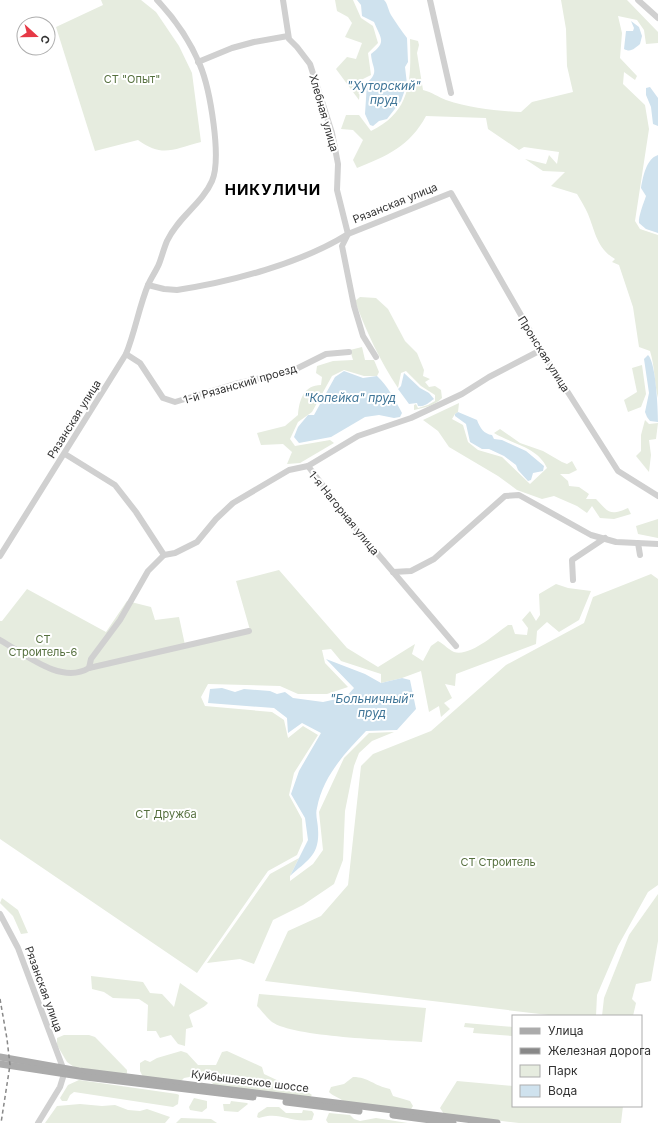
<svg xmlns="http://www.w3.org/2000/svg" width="658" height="1123" font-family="Inter,sans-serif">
<rect width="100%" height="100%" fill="#fff"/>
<!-- green -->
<g fill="#e6ecdf">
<path d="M101,0H141L156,12L179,46L192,73L201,142C173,149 163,158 138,140L95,151L56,27L103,5Z"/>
<polygon points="335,0 353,0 361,18 373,26 378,43 368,53 371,75 361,80 359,100 336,69 347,57 356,59 362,43 345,37 352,23 348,17 337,11"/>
<path d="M561,0H627L658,32V43L646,44L644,30L637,20L618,16L622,33L620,58L637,76L635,80L624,72L623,84L645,105L649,129L635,221L640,229L658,235V398C654,382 655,367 650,351L639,347L633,307L619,265L612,262L615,259C597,249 595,231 588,214C585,207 581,201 577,194L551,186L565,172L543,171L525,159L546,164L549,155L557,164L559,152L524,147L519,150L488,129L486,118L426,116C410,146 387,156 357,168L353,160L363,140L353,130L341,129L346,115H359L371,131C412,111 411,79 410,39L418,41L419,45L417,53L423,90C432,92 438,97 446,100C470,108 496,111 521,112L532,102L573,92L567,66L566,29Z"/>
<path d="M360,297L376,298L388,309L405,341L417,353L424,370L423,376L430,379L425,382L429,387L435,386L441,390L442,398C434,406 426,407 414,410V405L416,404L418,408L428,405L435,401V395L421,386L406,371L401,373L398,388C380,361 366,331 355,301Z"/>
<path d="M362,347L365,360H374L379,372L377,376H364L344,370L332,376L312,412L298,422L290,439L295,446L330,440L334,443L300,463L287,464L292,452L283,444L261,445L257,433L285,426L298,415C299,400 304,385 321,385L322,377L316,373L317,366L333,361L353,360L350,350Z"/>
<polygon points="642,365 646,394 641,407 628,412 624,400 637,392 632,368"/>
<path d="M459,403L458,412L455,414L452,419L463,425L468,442L478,450L502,457L530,484L547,468C538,447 512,444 494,433L500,429L520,443L543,451L562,462L567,464L572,461L577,470L569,474H560L568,481L569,486L579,487L589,494L586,499H596C609,513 610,516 628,508L631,514L614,519L600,518L592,506L587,513L577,506L554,496L542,499L517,490L498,476L449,447L438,431L423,420Z"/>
<polygon points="645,420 649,424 658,423 656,439 649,440 651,455 649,472 636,456 641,451 641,435"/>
<polygon points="658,519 658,538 638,534 636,526"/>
<path d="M279,570L347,648L378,667L415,644L412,654L423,661L431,646L438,641C444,644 449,650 454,652C470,657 495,634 508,625H512L515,634L527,635L528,628L522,620L530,611L536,621L540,615L539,594L556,584L568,588L591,591L579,620L559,632L547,622L537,631L536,644L456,674L455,686L445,684L452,698L444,703L450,709L441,717L439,706L429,712L421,671L402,678L381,683V674L341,661L331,649L322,650L325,663L348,687L327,694H298L280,686L208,684L201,697L205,706L272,712L284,720L288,738L303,726L318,735L294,773L289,795L302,819L303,841L297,855L268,871L197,973L0,839V621H2L27,589L106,632L127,601L151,607L155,620L179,617L185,645L250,630L236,581Z"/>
<polygon points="651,574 658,579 658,885 648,892 618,946 597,995 596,1016 557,1016 265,981 288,931 321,916 348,885 361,766 373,754 431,731 506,665 584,623 593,597"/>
<polygon points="394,732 372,741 359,753 354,766 345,811 343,860 334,884 303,905 273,920 254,964 240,959 207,963 270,874 299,858 290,876 290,881 313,864 323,850 319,812 344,758 369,733"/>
<polygon points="658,894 658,941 651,981 636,984 632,999 636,1003 633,1016 602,1016 604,998 629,935"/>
<polygon points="2,898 18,910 28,933 21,934 13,916 0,903"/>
<path d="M91,976L143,982L150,993L162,994L174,1007L180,983L208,1003C203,1009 196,1010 189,1015L193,1027L186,1029L185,1046L178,1044L171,1035L160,1038L156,1031H147L148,1005L139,999L113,998L104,992L92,989Z"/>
<path d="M259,994L426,1008L422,1042C391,1040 293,1037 272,1022C267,1018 262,1011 257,1006Z"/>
<polygon points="465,1023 513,1027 513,1036 473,1033 474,1028 464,1027"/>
<polygon points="64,1035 89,1035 95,1037 127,1070 127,1073 125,1075 74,1067 67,1062 57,1045 57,1038"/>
<path d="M181,1051L187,1053L198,1065H216L222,1052L227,1051L262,1067L264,1074L281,1082L283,1089L309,1093L312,1095L310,1097L214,1085C203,1073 199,1075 184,1078L181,1081L143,1077L140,1071V1063L145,1060L150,1062L157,1058Z"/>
<path d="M353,1077C369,1077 374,1086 390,1089L393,1096L410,1101L413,1106L411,1109L344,1102C339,1097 334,1097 329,1092L331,1087L344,1084Z"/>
<polygon points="79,1080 177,1094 179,1095 178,1104 173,1107 74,1092 70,1095 67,1101 62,1101 60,1098 68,1085"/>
<polygon points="457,1081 513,1086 513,1106 623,1106 621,1123 519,1123 444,1114 440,1108"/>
<polygon points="194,1098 207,1101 207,1108 202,1112 190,1110 189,1107"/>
<polygon points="231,1101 247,1103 248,1104 238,1112 224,1111 223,1104 230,1104"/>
<polygon points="80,1104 102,1106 115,1105 128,1110 140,1111 147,1109 170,1117 165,1123 45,1123 57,1106"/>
<path d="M267,1107H279L286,1113H302L303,1110L312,1111L314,1114L312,1120C288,1123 281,1111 259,1118L257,1117L258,1113Z"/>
<polygon points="329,1113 350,1115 354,1119 360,1121 376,1118 408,1123 328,1123 326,1120"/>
<polygon points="181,1118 211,1119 217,1123 176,1123"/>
</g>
<!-- water -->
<g fill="#cfe2ee">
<path d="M357,0H384C388,4 388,10 391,15C396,23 401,30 407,38L408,62L405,67L407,84L401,101L387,119L379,121L373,126L370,125L365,114L367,83C380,71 372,69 371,54C387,42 381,39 374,22L362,16L361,5Z"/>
<path d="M631,21L639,27L642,36L640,44C635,48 631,53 624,49L626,31H633L634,28Z"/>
<polygon points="650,87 658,98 658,126 653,124 651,107 646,95 646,88"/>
<path d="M658,155V233L646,229L639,223C638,217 644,202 646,196L641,188C643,177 646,159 658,155Z"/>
<path d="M648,355C656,362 658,410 658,422L650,421L647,417L645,412L649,393L644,359Z"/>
<path d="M344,371L363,378L377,376C388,386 395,400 402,413L400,417L394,418L379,415L365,417L331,437L299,443L294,437L298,427L308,415H314L335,377Z"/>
<path d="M404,373L420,388L429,393L434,399C428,403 425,407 418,406L417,403L409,404L398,389L401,386Z"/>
<path d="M458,412L477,420C480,428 484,434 492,435L494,439L502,440L526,451L544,466L543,471L533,473L531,480L528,481L518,470L516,465L504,456L489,449H482L470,442L466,424L455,416V414Z"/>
<path d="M326,659L365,674L381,683L402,678L410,680L416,709L397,730L366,731C345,753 323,776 317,808C315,814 318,823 318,829C320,855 308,860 290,876L308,840L305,818L291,794L299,771L321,733L302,723L288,733L287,718L274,708L208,703L210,689L222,688L235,692L244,689L270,691L277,694L285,692L293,698L323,702L346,697L354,688Z"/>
</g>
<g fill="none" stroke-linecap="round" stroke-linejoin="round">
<!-- minor -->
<g stroke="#d0d0d0" stroke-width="6">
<polyline points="283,0 289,39 297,47 310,64 332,133 338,164 337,190 348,234"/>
<polyline points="430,0 451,93"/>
<polyline points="638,0 658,18"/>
<polyline points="198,62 232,48 254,42 288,36"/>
<polyline points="348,234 342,246 354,306 363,336 376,357"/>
<path d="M148,285L164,289L177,290C231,282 302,263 348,234L451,193L541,350L618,471L658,496"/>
<polyline points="126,354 140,363 163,398 175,402 235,384 294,370 326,354 349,352"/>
<polyline points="65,454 115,485 136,512 164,555"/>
<polyline points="308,466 349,520 456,646"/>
<polyline points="638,543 640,555"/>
<path d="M0,556L126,354C135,332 139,307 148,285C151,278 156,271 159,264C162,256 164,248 167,241C178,217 202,204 212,181C222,158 210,89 200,65C190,41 175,19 157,0"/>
<polyline points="393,572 411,571 434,559 505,496 519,495 591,535 616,542 658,544"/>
<polyline points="573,580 572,560 605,538"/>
<path d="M0,640C25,654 61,685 89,668L249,631"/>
<polyline points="89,668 91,659 120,620 148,571 164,555 175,553 197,542 216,519 233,503 289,470 308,466 358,436 411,418 462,394 489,377 541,350"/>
<polyline points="0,914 18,948 63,1068"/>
<polyline points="38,1123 60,1087 64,1074"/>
</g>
<!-- major -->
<g stroke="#ababab" stroke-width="7">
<polyline points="0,1057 79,1071 497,1123"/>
<polyline points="0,1064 86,1077 253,1097"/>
<polyline points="286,1102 359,1111"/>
<polyline points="393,1115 453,1123"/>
</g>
<!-- rail -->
<polyline stroke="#888" stroke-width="1.5" stroke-dasharray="4 3" stroke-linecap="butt" points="0,999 7,1039 10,1065 1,1123"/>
</g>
<g text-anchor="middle" stroke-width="4" stroke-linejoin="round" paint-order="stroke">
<!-- park labels -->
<g font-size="11" fill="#56703f" stroke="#fff">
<text x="132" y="83">СТ "Опыт"</text>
<text x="43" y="643">СТ<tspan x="43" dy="13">Строитель-6</tspan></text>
<text x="166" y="818">СТ Дружба</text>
<text x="498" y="866">СТ Строитель</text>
</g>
<!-- street labels -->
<g font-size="11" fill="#333" stroke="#fff">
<text transform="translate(324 113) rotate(74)" y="4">Хлебная улица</text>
<text transform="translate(395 203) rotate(-22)" y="4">Рязанская улица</text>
<text transform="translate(544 354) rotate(58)" y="4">Пронская улица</text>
<text transform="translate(240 384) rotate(-16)" y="4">1-й Рязанский проезд</text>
<text transform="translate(74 419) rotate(-58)" y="4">Рязанская улица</text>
<text transform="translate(344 513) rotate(51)" y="4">1-я Нагорная улица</text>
<text transform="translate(44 989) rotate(70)" y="4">Рязанская улица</text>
<text transform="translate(250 1081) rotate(7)" y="4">Куйбышевское шоссе</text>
</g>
<!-- water labels -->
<g font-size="12" font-style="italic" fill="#3f7597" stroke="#fff">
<text x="384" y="90">"Хуторский"<tspan x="384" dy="14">пруд</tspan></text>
<text x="350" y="402">"Копейка" пруд</text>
<text x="372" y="703">"Больничный"<tspan x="372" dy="14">пруд</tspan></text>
</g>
<!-- district labels -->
<g font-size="15" font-weight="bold" letter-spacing="1" fill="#000" stroke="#fff">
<text x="273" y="195">НИКУЛИЧИ</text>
</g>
</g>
<!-- legend -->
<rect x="512" y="1015" width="130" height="92" fill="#ffffff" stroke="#adadad"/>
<rect x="520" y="1028" width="20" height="6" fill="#ababab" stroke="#adadad"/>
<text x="548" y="1035" font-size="12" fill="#333333">Улица</text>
<rect x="520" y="1048" width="20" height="6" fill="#888888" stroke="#adadad"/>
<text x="548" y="1055" font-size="12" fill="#333333">Железная дорога</text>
<rect x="520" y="1065" width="20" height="12" fill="#e6ecdf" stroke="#adadad"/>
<text x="548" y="1075" font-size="12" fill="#333333">Парк</text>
<rect x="520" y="1085" width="20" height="12" fill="#cfe2ee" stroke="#adadad"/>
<text x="548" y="1095" font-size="12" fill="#333333">Вода</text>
<!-- north arrow -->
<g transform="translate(36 36) rotate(111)"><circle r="19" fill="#ffffff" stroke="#adadad"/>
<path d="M0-3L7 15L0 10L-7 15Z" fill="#e63946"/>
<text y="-6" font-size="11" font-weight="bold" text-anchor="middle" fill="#333333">С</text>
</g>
</svg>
